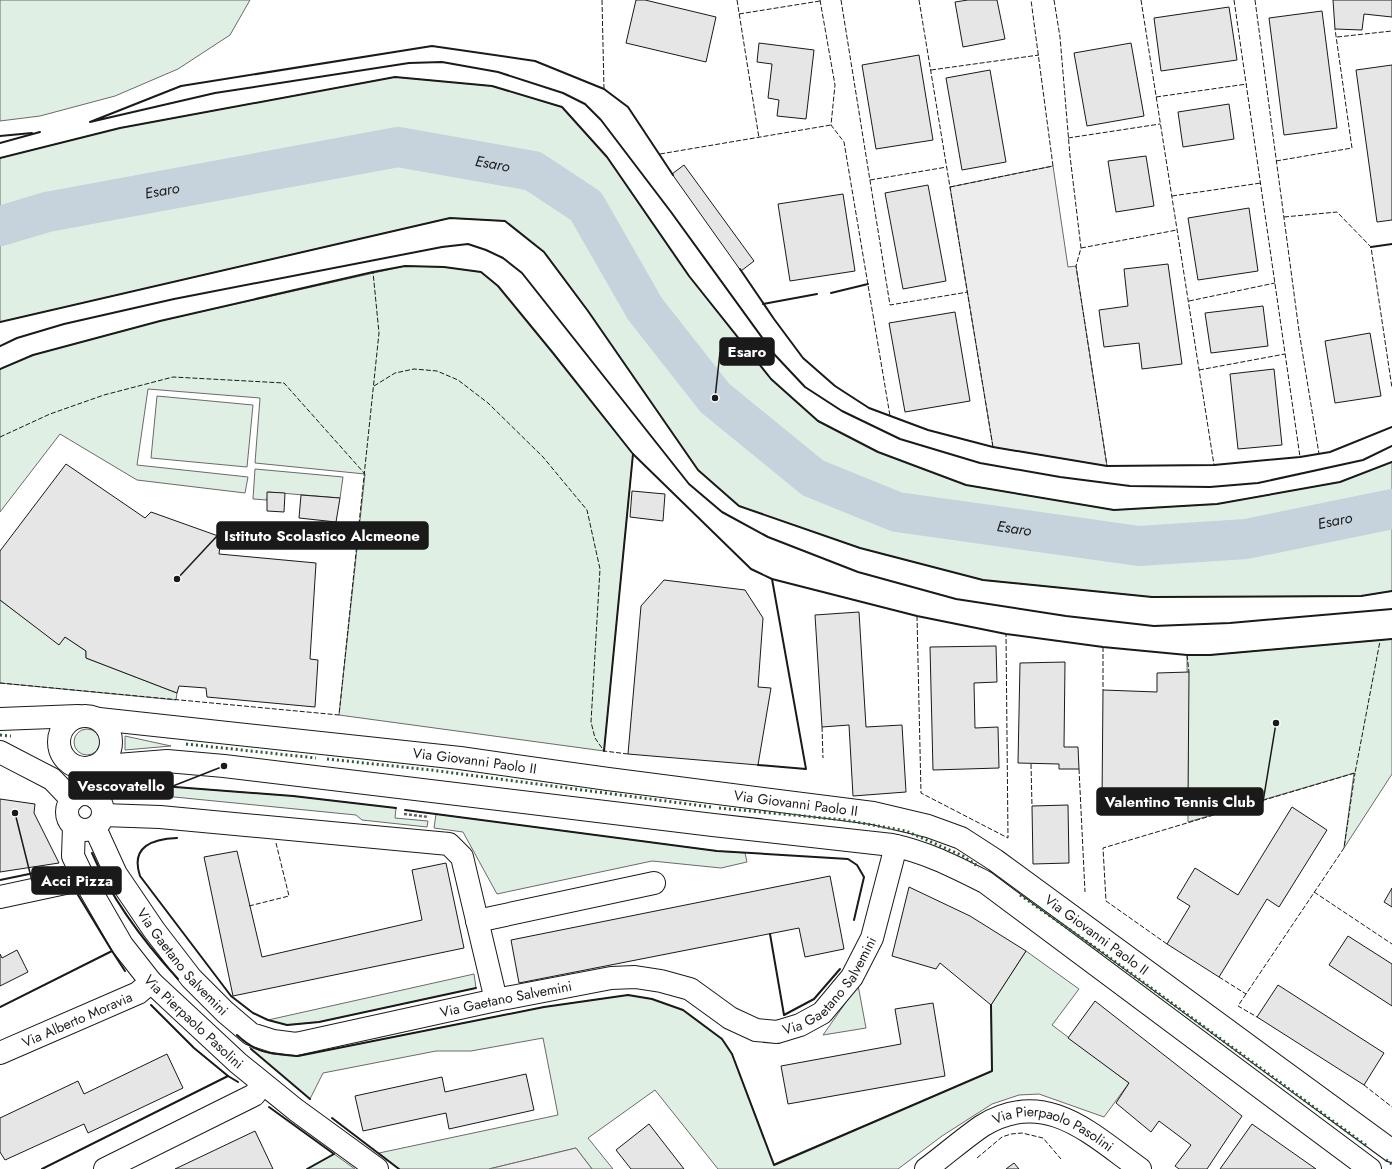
<svg xmlns="http://www.w3.org/2000/svg" width="1392" height="1169" font-family="Jost,sans-serif">
<rect width="100%" height="100%" fill="#fff"/>
<!-- green -->
<g fill="#e0efe3" stroke="#6a6a6a">
<polygon points="0,0 250,0 230,35 178,69 115,96 40,116 0,121"/>
<polygon points="395,77 492,86 562,107 607,157 689,276 771,379 818,421 878,452 966,485 1114,510 1217,504 1340,482 1392,462 1392,591 1361,596 1152,597 983,580 860,548 739,506 698,470 588,311 544,252 505,221 450,218 0,322 0,158 120,128"/>
<polygon points="405,266 444,267 481,272 498,286 553,353 633,454 604,751 339,715 365,474 255,463 260,398 148,389 137,465 248,477 245,493 137,480 60,434 0,512 0,369 33,355 160,321"/>
<polygon points="157,396 253,405 247,467 151,458"/>
<polygon points="255,469 343,477 340,498 268,492 267,500 253,499"/>
<polygon points="0,600 59,644 65,637 86,651 86,658 177,693 176,700 0,683"/>
<polygon points="1392,639 1392,774 1344,848 1354,773 1188,822 1187,655 1210,655"/>
<circle cx="87" cy="742" r="13"/>
<polygon points="125,736 171,746 125,750"/>
<polygon points="136,784 293,796 396,808 395,818 428,821 427,827 362,820 356,815 144,794"/>
<polygon points="436,814 717,851 745,853 747,862 721,868 652,861 497,894 463,832 434,828"/>
<polygon points="1026,951 1079,989 1052,1025 1129,1083 1104,1117 1039,1094 1019,1095 992,1104 942,1136 898,1169 718,1169 655,1090 588,1138 613,1169 592,1169 576,1148 489,1169 399,1169 379,1153 558,1115 543,1038 471,1051 436,1051 323,1073 310,1099 249,1047 272,1054 298,1056 544,1007 628,995 652,999 683,1010 722,1039 732,1054 774,1164 992,1071 991,1005"/>
<polygon points="474,974 476,988 319,1022 287,1025 268,1020"/>
<polygon points="858,985 866,1028 823,1035"/>
<polygon points="334,1154 355,1169 307,1169"/>
</g>
<!-- parking -->
<g fill="#ededed" stroke="#6a6a6a">
<polygon points="1053,166 1068,267 1076,266 1107,466 993,447 950,187"/>
<polygon points="576,1148 592,1169 489,1169"/>
</g>
<g fill="none" stroke-linecap="round" stroke-linejoin="round">
<!-- river -->
<path stroke="#c6d2dc" stroke-width="40" id="s1" d="M0,226L47,212L398,147L533,171L586,206L645,309L715,398L813,478L897,512L1139,546L1246,539L1392,509"/>
</g>
<!-- building -->
<g fill="#e6e6e6" stroke="#1a1a1a">
<polygon points="636,0 645,0 716,17 706,62 626,43"/>
<polygon points="968,0 997,0 1005,39 963,47 955,2"/>
<polygon points="1333,0 1392,0 1392,17 1364,14 1362,30 1335,29"/>
<polygon points="1229,7 1237,60 1161,71 1154,18"/>
<polygon points="1322,11 1337,128 1284,135 1269,18"/>
<polygon points="759,43 814,50 806,119 777,116 779,100 768,98 772,64 757,62"/>
<polygon points="1131,43 1144,116 1087,126 1074,53"/>
<polygon points="919,55 933,140 876,149 862,65"/>
<polygon points="1392,65 1392,220 1377,222 1356,70"/>
<polygon points="990,70 1006,162 962,170 946,78"/>
<polygon points="1229,104 1234,139 1183,147 1178,112"/>
<polygon points="1146,156 1154,206 1116,212 1108,161"/>
<polygon points="684,165 754,261 741,271 672,174"/>
<polygon points="928,185 946,281 903,289 885,193"/>
<polygon points="843,194 855,271 790,281 778,204"/>
<polygon points="1249,208 1258,271 1198,280 1188,218"/>
<polygon points="1168,264 1182,364 1142,369 1139,343 1104,347 1099,310 1128,306 1124,269"/>
<polygon points="1263,306 1268,346 1211,353 1205,313"/>
<polygon points="955,312 970,401 905,412 889,323"/>
<polygon points="1370,333 1381,396 1335,403 1325,341"/>
<polygon points="1274,369 1282,445 1238,449 1230,374"/>
<polygon points="66,464 145,518 151,512 221,537 219,554 316,563 310,659 318,660 315,707 207,697 206,688 179,686 177,693 86,658 86,651 65,637 59,645 0,600 0,551"/>
<polygon points="632,491 665,494 663,521 630,517"/>
<polygon points="267,492 285,493 284,512 267,511"/>
<polygon points="301,495 340,498 336,522 299,518"/>
<polygon points="664,580 745,590 763,618 758,687 771,688 758,765 628,754 641,606"/>
<polygon points="859,612 866,727 902,725 906,792 853,796 849,725 822,727 815,615"/>
<polygon points="996,646 997,682 974,683 975,728 998,727 999,768 933,770 930,647"/>
<polygon points="1065,662 1064,747 1078,747 1079,769 1059,769 1059,764 1018,763 1020,663"/>
<polygon points="1189,672 1188,802 1102,802 1103,690 1157,692 1157,673"/>
<polygon points="0,799 35,804 34,813 59,863 0,872"/>
<polygon points="1068,805 1069,863 1033,864 1032,806"/>
<polygon points="1292,807 1327,830 1279,907 1267,899 1219,977 1167,944 1190,906 1177,898 1195,868 1238,895"/>
<polygon points="237,851 262,957 422,920 412,870 446,863 464,948 233,996 204,857"/>
<polygon points="830,876 844,949 805,957 799,928 519,983 511,940"/>
<polygon points="909,887 970,916 1026,951 991,1005 940,963 936,969 892,956"/>
<polygon points="1392,888 1392,907 1384,902"/>
<polygon points="1348,936 1392,964 1392,1006 1329,965"/>
<polygon points="17,950 28,972 0,986 0,954 2,958"/>
<polygon points="1278,985 1384,1053 1364,1085 1257,1017"/>
<polygon points="1095,1001 1242,1116 1207,1169 1179,1169 1175,1166 1191,1145 1159,1121 1151,1132 1116,1103 1129,1083 1068,1038"/>
<polygon points="933,1003 945,1076 788,1104 781,1066 901,1044 895,1009"/>
<polygon points="167,1054 183,1088 88,1133 84,1124 5,1160 0,1152 0,1118 78,1081 84,1094"/>
<polygon points="526,1074 534,1110 449,1129 446,1113 363,1131 355,1096 442,1077 445,1092"/>
<polygon points="649,1124 684,1169 631,1169 616,1150"/>
<polygon points="1252,1124 1316,1169 1220,1169"/>
<polygon points="255,1131 273,1169 175,1169"/>
<polygon points="1014,1163 1019,1169 1006,1169"/>
</g>
<g fill="none" stroke-linecap="round" stroke-linejoin="round">
<!-- minor casing -->
<g stroke="#1a1a1a" stroke-width="24">
<g id="minor">
<circle cx="85" cy="742" r="26"/>
<polyline points="0,719 78,716"/>
<path id="s2" d="M99,719L460,758L608,779L873,813L928,826L961,838L995,860L1392,1151"/>
<polyline points="0,752 52,779 72,800"/>
<path d="M92,767L167,761L224,766L713,825L892,845C926,852 955,867 985,882L1370,1169"/>
<circle cx="85" cy="812" r="18"/>
<polyline points="96,798 121,776 144,769"/>
<polyline points="103,815 160,817 449,844 462,857 496,1000"/>
<path id="s3" d="M74,827L73,856L84,879L122,945L151,982L238,1063L296,1110L377,1169"/>
<path id="s4" d="M95,828L116,874L154,930L191,978L225,1012L251,1034L273,1041L296,1044L496,1000L611,978L635,977L661,981L690,989L730,1018L756,1030L777,1032L800,1025L822,1013L852,977L872,938L896,846"/>
<polyline points="0,897 84,879"/>
<polyline points="477,921 654,883"/>
<path id="s5" d="M0,1053L138,993L151,982"/>
<polyline points="105,1169 254,1095 263,1084"/>
<path id="s6" d="M926,1169C945,1155 963,1139 982,1126C1045,1087 1091,1134 1140,1169"/>
</g>
</g>
<!-- path -->
<polyline stroke="#5f5f5f" stroke-width="2.5" stroke-dasharray="3 2" stroke-linecap="butt" points="404,814 429,817"/>
<!-- minor -->
<use href="#minor" stroke="#fff" stroke-width="22"/>
<!-- hedge -->
<g stroke="#2b5a34" stroke-width="3" stroke-dasharray="2 3" stroke-linecap="butt">
<polyline points="0,735 11,736"/>
<polyline points="186,744 316,758"/>
<polyline points="327,759 431,770 711,807"/>
<polyline points="719,808 845,820 906,831 963,856 979,867"/>
<polyline points="1020,895 1106,955 1367,1146"/>
<polyline points="1386,1160 1392,1164"/>
</g>
<!-- fence -->
<g stroke="#1a1a1a" stroke-width="1" stroke-dasharray="5 2" stroke-linecap="butt">
<polyline points="602,0 604,89"/>
<polyline points="737,0 759,138"/>
<polyline points="820,0 835,85 831,125 844,142 890,416"/>
<polyline points="841,0 890,305 968,292"/>
<polyline points="919,0 993,447"/>
<polyline points="1054,0 1060,37 1070,156 1081,248 1076,266 1107,466"/>
<polyline points="1141,0 1214,465"/>
<polyline points="1234,0 1300,457"/>
<polyline points="1255,0 1299,331 1319,454"/>
<polyline points="739,14 820,1"/>
<polyline points="1337,37 1392,31"/>
<polyline points="931,70 1039,55"/>
<polyline points="1156,97 1247,84"/>
<polyline points="1068,138 1160,124"/>
<polyline points="660,154 831,125"/>
<polyline points="1276,161 1352,148 1335,29"/>
<polyline points="870,180 947,167"/>
<polyline points="950,187 1053,166 1031,0"/>
<polyline points="1172,196 1261,183"/>
<polyline points="1284,217 1337,212 1371,247 1392,388"/>
<polyline points="1081,248 1177,230"/>
<polyline points="1189,301 1275,283"/>
<polyline points="1199,370 1285,354"/>
<polyline points="374,386 395,373 414,369 437,371 458,380 488,403 543,457 587,510 600,569 591,722 595,738 604,751 628,754"/>
<polyline points="0,437 50,414 104,395 173,377 284,383 365,474"/>
<polyline points="917,616 921,793 1008,838 1006,634"/>
<polyline points="1103,647 1103,690"/>
<polyline points="1187,655 1189,672"/>
<polyline points="0,683 339,715 379,333 373,272"/>
<polyline points="822,727 823,758"/>
<polyline points="1031,764 1032,806"/>
<polyline points="1079,769 1085,892"/>
<polyline points="1314,892 1392,944"/>
<polyline points="249,906 289,896 276,843"/>
<polyline points="1167,944 1106,901 1103,848 1355,773 1380,641"/>
<polyline points="1219,977 1246,994 1344,848 1355,773"/>
<polyline points="1246,994 1238,1006 1257,1017"/>
<polyline points="1364,1085 1392,1107"/>
<polyline points="977,1158 1002,1137 1011,1134 1022,1133 1043,1138 1061,1159"/>
</g>
<!-- wall -->
<g stroke="#1a1a1a" stroke-width="2">
<polyline points="0,136 32,133"/>
<polyline points="0,143 40,132"/>
<polyline points="0,158 120,128 395,77 492,86 562,107 607,157 689,276 771,379 818,421 878,452 966,485 1114,510 1217,504 1340,482 1392,462"/>
<polyline points="673,175 628,107 604,89 535,61 432,46 181,86 90,122 215,93 409,63 442,62 498,72 563,93 585,104 601,120 671,212 774,354 805,387 842,411 900,439 980,463 1060,477 1130,486 1210,487 1258,483 1363,460 1392,446"/>
<polyline points="1371,247 1392,244"/>
<polyline points="740,269 774,319 803,358 835,386 869,408 928,430 993,447 1107,466 1214,465 1300,457 1330,452 1392,427"/>
<polyline points="831,293 868,284"/>
<polyline points="763,304 817,294"/>
<polyline points="0,322 450,218 505,221 544,252 588,311 698,470 739,506 860,548 983,580 1152,597 1361,596 1392,591"/>
<polyline points="0,346 17,338 64,324 174,299 442,247 468,244 486,250 503,258 522,273 689,484 722,512 768,537 858,572 956,599 1066,616 1154,626 1230,623 1392,609"/>
<polyline points="0,369 33,355 160,321 373,272 405,266 444,267 481,272 498,286 553,353 633,454 751,569 772,579 917,616 1006,634 1103,647 1187,655 1210,655 1392,639"/>
<polyline points="604,751 633,454"/>
<polyline points="758,765 806,769 772,579"/>
<polyline points="136,784 293,796 396,808"/>
<polyline points="405,810 717,851 848,859 857,865 864,877 854,920"/>
<path d="M177,838C153,839 130,846 140,876L231,996L253,1013L268,1020L287,1025L319,1022L476,988"/>
<path d="M92,853C112,900 143,941 178,979"/>
<polyline points="0,880 63,867"/>
<polyline points="770,934 784,1015 814,999 840,969"/>
<polyline points="112,951 125,971"/>
<polyline points="0,1007 112,951 78,895"/>
<path d="M237,1035C257,1054 272,1054 298,1056L544,1007L628,995L652,999L683,1010L722,1039L732,1054L774,1165L992,1071L991,1005"/>
<polyline points="251,1049 310,1099"/>
<polyline points="228,1076 238,1082"/>
<polyline points="269,1107 334,1154 307,1169"/>
<polyline points="332,1118 399,1169"/>
<polyline points="42,1169 228,1076 194,1048 151,1005"/>
</g>
</g>
<g text-anchor="middle" stroke-width="3" stroke-linejoin="round" paint-order="stroke">
<!-- street labels -->
<g font-size="14" fill="#1a1a1a" stroke="#fff">
<text dy="5" stroke="none"><textPath href="#s2" startOffset="378">Via Giovanni Paolo II</textPath></text>
<text dy="5" stroke="none"><textPath href="#s2" startOffset="702">Via Giovanni Paolo II</textPath></text>
<text dy="5" stroke="none"><textPath href="#s2" startOffset="1038">Via Giovanni Paolo II</textPath></text>
<text dy="5" stroke="none"><textPath href="#s4" startOffset="161">Via Gaetano Salvemini</textPath></text>
<text dy="5" stroke="none"><textPath href="#s4" startOffset="882">Via Gaetano Salvemini</textPath></text>
<text dy="5" stroke="none"><textPath href="#s4" startOffset="522">Via Gaetano Salvemini</textPath></text>
<text dy="5" stroke="none"><textPath href="#s5" startOffset="84">Via Alberto Moravia</textPath></text>
<text dy="5" stroke="none"><textPath href="#s3" startOffset="236">Via Pierpaolo Pasolini</textPath></text>
<text dy="5" stroke="none"><textPath href="#s6" startOffset="148">Via Pierpaolo Pasolini</textPath></text>
</g>
<!-- water labels -->
<g font-size="15" font-style="italic" fill="#1a1a1a" stroke="#fff">
<text dy="5" stroke="none"><textPath href="#s1" startOffset="502">Esaro</textPath></text>
<text dy="5" stroke="none"><textPath href="#s1" startOffset="166">Esaro</textPath></text>
<text dy="5" stroke="none"><textPath href="#s1" startOffset="1498">Esaro</textPath></text>
<text dy="5" stroke="none"><textPath href="#s1" startOffset="1174">Esaro</textPath></text>
</g>
</g>
<!-- callouts -->
<path fill="none" stroke="#1a1a1a" stroke-width="1.5" d="M715 398L720 352M177 579L217 536M224 766L173 786M1276 723L1263 802M15 813L32 881"/>
<g fill="#1a1a1a" stroke="#fff" stroke-width="1.5">
<circle cx="715" cy="398" r="4"/>
<circle cx="177" cy="579" r="4"/>
<circle cx="224" cy="766" r="4"/>
<circle cx="1276" cy="723" r="4"/>
<circle cx="15" cy="813" r="4"/>
</g>
<g fill="#1a1a1a" stroke="#1a1a1a" stroke-width="1.5">
<rect x="720" y="338" width="54" height="27" rx="4"/>
<rect x="217" y="522" width="211" height="27" rx="4"/>
<rect x="69" y="772" width="104" height="27" rx="4"/>
<rect x="1097" y="788" width="166" height="27" rx="4"/>
<rect x="32" y="867" width="89" height="27" rx="4"/>
</g>
<g font-size="15" text-anchor="middle" font-weight="bold" fill="#fff">
<text x="747" y="357">Esaro</text>
<text x="322" y="541">Istituto Scolastico Alcmeone</text>
<text x="121" y="791">Vescovatello</text>
<text x="1180" y="807">Valentino Tennis Club</text>
<text x="77" y="886">Acci Pizza</text>
</g>
</svg>
